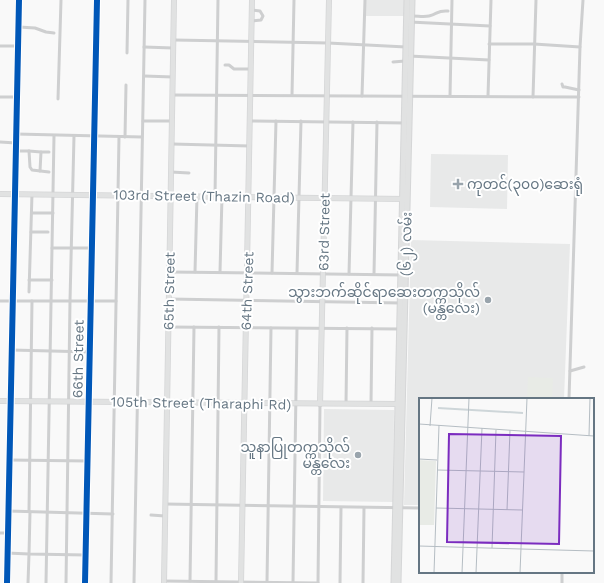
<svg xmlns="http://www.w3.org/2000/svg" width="604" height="583" font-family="'Work Sans','Noto Sans Myanmar',sans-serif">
<rect width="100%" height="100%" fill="#f9f9f9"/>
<!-- built -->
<g fill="#e8e9e9">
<polygon points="366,0 405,0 404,16 365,16"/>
<polygon points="431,154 508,155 507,209 430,207"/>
<polygon points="411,240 570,244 564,399 420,399 420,505 404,505"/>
<polygon points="324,409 394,410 393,502 323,501"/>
</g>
<!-- green -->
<polygon fill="#e8ebe6" points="528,377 553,378 552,399 527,399"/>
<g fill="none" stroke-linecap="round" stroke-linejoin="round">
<!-- secondary casing -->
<g stroke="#d5d6d7" stroke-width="6">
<g id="secondary">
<polyline points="0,194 406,199"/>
<polyline points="0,401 401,404"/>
<polyline points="320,404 329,0"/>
<polyline points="85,583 97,0"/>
<polyline points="164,583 174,0"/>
<polyline points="241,583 252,0"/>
</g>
</g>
<!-- primary casing -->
<g stroke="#d5d6d7" stroke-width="7">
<g id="primary">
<polyline points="394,583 407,0"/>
<polyline points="398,583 412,0"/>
</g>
</g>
<!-- street -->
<g stroke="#cecfd0" stroke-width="3">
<path d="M413,16C418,16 424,17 429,16C438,14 437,10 448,11"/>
<polyline points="252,21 261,20 263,16 260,11 252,10"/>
<polyline points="410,22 490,26"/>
<polyline points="19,27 35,28 46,32 54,33"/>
<polyline points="174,40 328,43 406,47"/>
<polyline points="489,44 534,44 580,47"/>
<polyline points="0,46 18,46"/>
<polyline points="144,47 173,48"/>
<polyline points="127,53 128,0"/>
<polyline points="409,56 489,60"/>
<polyline points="393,62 405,61"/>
<polyline points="225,65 229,65 234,69 250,69"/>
<polyline points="144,76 173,77"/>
<polyline points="562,84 563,87 565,87 579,90"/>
<polyline points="173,95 579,97"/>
<polyline points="292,95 294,0"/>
<polyline points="362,96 365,0"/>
<polyline points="450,96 452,0"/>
<polyline points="488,96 491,0"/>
<polyline points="0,97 16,97"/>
<polyline points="533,97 536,0"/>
<polyline points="58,99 61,0"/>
<polyline points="143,121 172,121"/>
<polyline points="250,121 406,123"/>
<polyline points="16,134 142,137"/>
<polyline points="125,137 126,85"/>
<polyline points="0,142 16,143"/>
<polyline points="172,144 250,146"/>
<polyline points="16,151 29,151 30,167 32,170 49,172"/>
<polyline points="29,151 41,152 40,171"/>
<polyline points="41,152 49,152"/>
<polyline points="171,172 189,173"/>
<polyline points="215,196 218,0"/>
<polyline points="32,213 53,213"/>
<polyline points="31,232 48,232"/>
<polyline points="52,248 93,248"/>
<polyline points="170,272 402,275"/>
<polyline points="195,272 197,196"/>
<polyline points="220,272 222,196"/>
<polyline points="272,273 276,121"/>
<polyline points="297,273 301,121"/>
<polyline points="349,274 353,122"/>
<polyline points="374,274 377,122"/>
<polyline points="29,280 52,280"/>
<polyline points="29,292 32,194"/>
<polyline points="169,299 401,303"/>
<polyline points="0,301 116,301"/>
<polyline points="168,327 400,329"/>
<polyline points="11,350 91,352"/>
<polyline points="570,371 584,367"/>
<polyline points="569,399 580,47 583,0"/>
<polyline points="346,404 347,328"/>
<polyline points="371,404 372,328"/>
<polyline points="9,460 88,461"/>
<polyline points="165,504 420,508"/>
<polyline points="8,511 113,514"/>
<polyline points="29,511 32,301"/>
<polyline points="30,512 29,554 86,555"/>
<polyline points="151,515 165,516"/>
<polyline points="0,533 8,533"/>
<polyline points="7,553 29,554 28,583"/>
<polyline points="164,581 318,583"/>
<polyline points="190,581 194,327"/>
<polyline points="216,581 219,327"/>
<polyline points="267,582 271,328"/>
<polyline points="293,582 297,329"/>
<polyline points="7,583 19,0"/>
<polyline points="46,583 54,136"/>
<polyline points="66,583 70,301 74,136"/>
<polyline points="111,583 119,137"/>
<polyline points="134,583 145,0"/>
<polyline points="318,583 320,404"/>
<polyline points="340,583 341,508"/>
<polyline points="363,583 364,508"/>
<polyline points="562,583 562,572"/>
</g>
<!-- secondary -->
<use href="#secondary" stroke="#e1e2e2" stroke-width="4.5"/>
<!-- primary -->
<use href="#primary" stroke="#e1e2e2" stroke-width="5"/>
<!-- cycleway casing -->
<g stroke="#fff" stroke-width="8">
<g id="cycleway">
<polyline points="7,583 19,0"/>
<polyline points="85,583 97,0"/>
</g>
</g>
<!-- cycleway -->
<use href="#cycleway" stroke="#0057b8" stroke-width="6"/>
</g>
<!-- markers -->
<g fill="#99a4ac" stroke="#fff" stroke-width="1.5">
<path d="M456 178h4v4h4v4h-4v4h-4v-4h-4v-4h4z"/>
<circle cx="488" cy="300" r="4"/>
<circle cx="358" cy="455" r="4"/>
</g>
<g text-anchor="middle" stroke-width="4" stroke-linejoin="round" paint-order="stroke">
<!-- poi labels -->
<g font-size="14" fill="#657683" stroke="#fff" text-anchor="end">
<text x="467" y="189" text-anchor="start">ကုတင်(၃၀၀)ဆေးရုံ</text>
<text x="480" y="297">သွားဘက်ဆိုင်ရာဆေးတက္ကသိုလ်<tspan x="480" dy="16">(မန္တလေး)</tspan></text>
<text x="350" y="452">သူနာပြုတက္ကသိုလ်<tspan x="350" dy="16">မန္တလေး</tspan></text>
</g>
<!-- street labels -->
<g font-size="14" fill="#657683" stroke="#fff">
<text transform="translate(204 196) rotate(1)" y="5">103rd Street (Thazin Road)</text>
<text transform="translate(324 232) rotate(-89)" y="5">63rd Street</text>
<text transform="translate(406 244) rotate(-89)" y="5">(၆၂) လမ်း</text>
<text transform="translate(169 291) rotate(-89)" y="5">65th Street</text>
<text transform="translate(247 291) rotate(-88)" y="5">64th Street</text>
<text transform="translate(78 359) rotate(-89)" y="5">66th Street</text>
<text transform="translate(201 403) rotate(1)" y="5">105th Street (Tharaphi Rd)</text>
</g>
</g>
<!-- overview -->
<g transform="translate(419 398)">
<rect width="175" height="175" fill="#f9f9f9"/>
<path d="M0,62L17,63L15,127H0Z" fill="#e8ebe6"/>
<path fill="none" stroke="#ced6d9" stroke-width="2" d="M19,10L104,15"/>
<path fill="none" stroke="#b5bdc3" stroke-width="1" d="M0,26L175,38M11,28L13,0M170,38L171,0M0,61L18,62M18,72L105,74M17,110L103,112M88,112L91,32M0,148L102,151M73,150L77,32M102,151L175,153M15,175L20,27M43,175L50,0M57,175L63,30M101,175L108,0"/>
<path fill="#7b2cbf" fill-opacity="0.15" stroke="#7b2cbf" stroke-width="2" d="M30,36L142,38L140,146L28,144Z"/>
<rect width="175" height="175" fill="none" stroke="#657683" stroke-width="2"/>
</g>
</svg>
